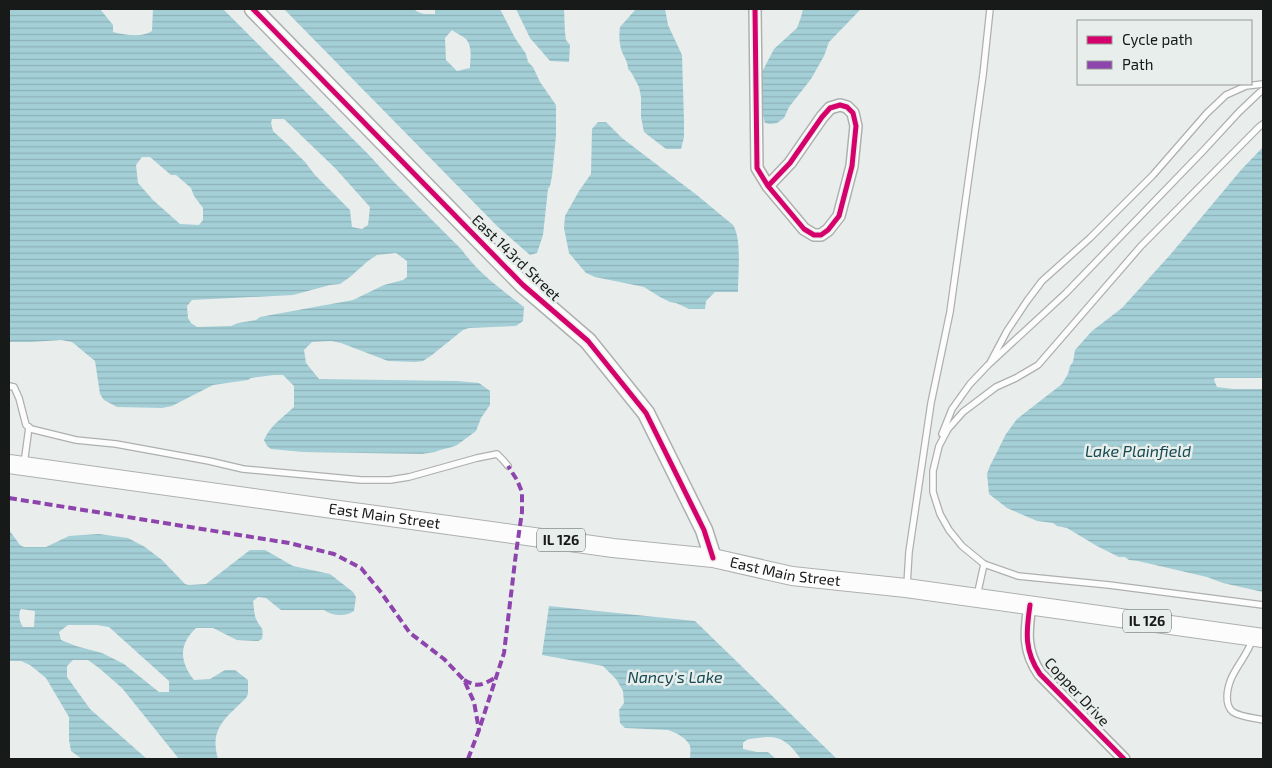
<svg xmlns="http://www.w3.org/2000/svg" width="1272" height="768" font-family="'Exo 2',sans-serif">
<defs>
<pattern id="water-rules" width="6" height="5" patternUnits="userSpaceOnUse" patternTransform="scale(1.25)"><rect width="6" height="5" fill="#a4cfd7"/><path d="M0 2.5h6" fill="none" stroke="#8cb1b8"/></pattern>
</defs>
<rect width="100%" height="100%" fill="#e9edeb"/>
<!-- water -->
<g fill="url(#water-rules)" fill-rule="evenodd">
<path d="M9,9H100L113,25V32C125,35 142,38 152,31L153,9H223L368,154L389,177L462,250C478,273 502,290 524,307L523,321L516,326L469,328L463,330L432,355L423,361L415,362L388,361L341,343L331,341L312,342L304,350L306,363L319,379L457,381L479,383L490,391V405L481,418L476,431L457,445L452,447L440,450L435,452L422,454L303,452L271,449L267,446L264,440C270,426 283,417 294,407V386L283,375H274L251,378L248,380L213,385L172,406L162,408L117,407L104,400L100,394L95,361L72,342L61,340L31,342H9ZM272,119H284L335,168L370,207L368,225L362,229L352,227L350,210L315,175L305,162L287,144L273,131L271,123ZM142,157H150L171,175H176L191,188L194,196L203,208V220L199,225L180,224L153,200L138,183L136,165ZM396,253L407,261V277L403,280L384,285L353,300L260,317L256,320L238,323L231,326L197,327L191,323L188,318L187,306L192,300L293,295L330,285L340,284L350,277L368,261L377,255Z"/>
<path d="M284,9H414C420,15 427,14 435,14V9H500L515,38L526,54L528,62L533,67L540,82L556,105V136L552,176L550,186L548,189L543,235L537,253L530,255L497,226ZM452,30C456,33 463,36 466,39C473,47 470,59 470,68L457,71L446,60L445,38Z"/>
<polygon points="516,9 564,9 565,32 566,40 570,45 569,62 550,61 530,38"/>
<path d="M636,9H665L668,25L682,55L684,121V137L681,149H666L644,132L641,117V97L639,87L631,72L628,69C628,61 623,56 621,49C619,41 619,34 620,27Z"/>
<polygon points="803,9 861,9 829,42 824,56 811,79 789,107 784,118 777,123 770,124 765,123 762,111 762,72 774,49 797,28 801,17"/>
<path d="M598,122H606L622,138L698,196L733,225C742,239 738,274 738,292H715L706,301L705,309H689L676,303L670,302L660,297L644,287L595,277L586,273L569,253L564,228L565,216L579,191L591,174L592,129Z"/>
<polygon points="1263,147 1263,378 1215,378 1214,380 1217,387 1233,389 1263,389 1263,592 1223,583 1207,577 1138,561 1129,560 1125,557 1119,557 1097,546 1067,528 1057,526 1053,523 1037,521 1007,508 989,494 987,474 989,468 1006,434 1017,419 1062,384 1068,374 1070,366 1073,362 1075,350 1092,331 1122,308 1170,255 1241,170"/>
<path d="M9,530L20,545L24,547H46L69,536L99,534L128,538L145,547L162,560L185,584L189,585L206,584L250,550H265L293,566L330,574L353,592L356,597L354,611C346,617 332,616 324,610H281L266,598L258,597L253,601C254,607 254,614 256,619C261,630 264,625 262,639L258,641L237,640L213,628H196C178,645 180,662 194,680L210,679L225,670H235L248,680V694L246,698C226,718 209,728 218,759H179L122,688L99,668L88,660H73L67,666V677L90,709L147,759H82L71,751L69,740V717L46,678L30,665L21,661H9ZM21,609L35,611L34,627H23C19,621 18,614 21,609ZM68,625H97L109,627L169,681V692H159L124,664L102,653L76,646L61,640L59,632Z"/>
<path d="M549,606L695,621L837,759H801C788,742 781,734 758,738C752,739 747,738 743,743V749L757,752H768L776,759H690C690,755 691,749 690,746C687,738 675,732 668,730L625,728L620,723L619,710L624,703L623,691L616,679L603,666L542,655Z"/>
</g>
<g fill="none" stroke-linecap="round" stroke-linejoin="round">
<!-- lane casing -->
<g stroke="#aeb0af" stroke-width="8">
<g id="lane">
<polyline points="1263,124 1259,127 1141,246 1038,365 1016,378 996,387 963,412 948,429 939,446 933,471 933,492 940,514 949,530 962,546 984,564 1018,576 1109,585 1263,605"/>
<polyline points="991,361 1007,331 1027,301 1042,281 1090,238 1153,175 1207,113 1226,95 1246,86 1263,84"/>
<polyline points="9,386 14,387 19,398 26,425 31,429 76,440 116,444 209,461 243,469 361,480 390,480 409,477 477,458 497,454 503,460 508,466"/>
<polyline points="942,434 952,409 970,384 988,365 1066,293 1203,151 1239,112 1259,93 1263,90"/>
<polyline points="24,464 29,427"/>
<polyline points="907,585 909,552 931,403 950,312 983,75 990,9"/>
<polyline points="977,596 984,564"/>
<path d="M1253,638C1248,654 1237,665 1231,679C1227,689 1224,705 1233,712C1241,717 1254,718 1263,720"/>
</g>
</g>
<!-- street casing -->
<g stroke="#aeb0af" stroke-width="14">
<g id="street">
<polyline points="755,9 757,168 768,186 804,229 814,235 821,235 828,230 839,216 852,166 856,126 853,113 847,107 840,105 830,108 822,117 790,163 768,186"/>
<path d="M1030,605C1026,632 1024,651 1040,674L1124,759"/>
</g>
</g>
<!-- secondary casing -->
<g stroke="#aeb0af" stroke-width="19">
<polyline id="secondary" points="253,9 523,285 588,341 646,413 704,530 713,558"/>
</g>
<!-- primary casing -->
<g stroke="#aeb0af" stroke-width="20">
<g id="primary">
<path id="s1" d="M9,464L613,548L713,558L792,576L906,588L1263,638"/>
</g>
</g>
<!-- lane -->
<use href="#lane" stroke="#fcfcfc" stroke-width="5.5"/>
<!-- street -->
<use href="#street" stroke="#fcfcfc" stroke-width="11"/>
<!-- secondary -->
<use href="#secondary" stroke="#fcfcfc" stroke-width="16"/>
<!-- primary -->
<use href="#primary" stroke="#fcfcfc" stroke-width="18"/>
<!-- quiet -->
<g stroke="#8e44ad" stroke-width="4" stroke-dasharray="8 4" stroke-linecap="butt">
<polyline points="9,498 289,543 334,554 361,568 380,591 410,633 444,659 464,680 474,702 479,730"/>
<path d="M464,680C479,688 481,685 495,678"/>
<polyline points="468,759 479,730 504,653 516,553 522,512 522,492 517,480 508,466"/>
</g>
<!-- cycleway casing -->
<g stroke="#e8eeeb" stroke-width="8">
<g id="cycleway">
<polyline points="253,9 523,285 588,341 646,413 704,530 713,558"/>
<polyline points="755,9 757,168 768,186 804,229 814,235 821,235 828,230 839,216 852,166 856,126 853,113 847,107 840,105 830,108 822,117 790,163 768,186"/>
<path d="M1030,605C1026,632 1024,651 1040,674L1124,759"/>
</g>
</g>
<!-- cycleway -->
<use href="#cycleway" stroke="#d6006c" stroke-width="5"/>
</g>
<g text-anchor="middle" stroke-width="5" stroke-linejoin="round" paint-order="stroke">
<!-- shield labels -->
<g fill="#e8eeeb" stroke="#565a58" stroke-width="1">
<rect x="537" y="528.5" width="48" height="23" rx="4"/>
<rect x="1123" y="609.5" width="48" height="23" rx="4"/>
</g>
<g font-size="14" font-weight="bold" fill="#181a19">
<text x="561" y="545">IL 126</text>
<text x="1147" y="626">IL 126</text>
</g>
<!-- street labels -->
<g font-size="15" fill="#181a19" stroke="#e8eeeb">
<text transform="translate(516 258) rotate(44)" y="5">East 143rd Street</text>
<text dy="5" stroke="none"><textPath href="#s1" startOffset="379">East Main Street</textPath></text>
<text dy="5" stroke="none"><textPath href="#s1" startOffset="784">East Main Street</textPath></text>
<text transform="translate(1077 692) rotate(47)" y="5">Copper Drive</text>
</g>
<!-- water labels -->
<g font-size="16" font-style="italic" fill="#164a54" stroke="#e8eeeb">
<text x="1138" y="457">Lake Plainfield</text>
<text x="675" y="683">Nancy's Lake</text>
</g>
</g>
<!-- border -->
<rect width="1272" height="768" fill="none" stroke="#181a19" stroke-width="20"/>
<!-- legend -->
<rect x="1077" y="20" width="175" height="65" fill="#e8eeeb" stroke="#959997"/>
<rect x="1087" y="36" width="25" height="8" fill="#d6006c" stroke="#959997"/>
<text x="1122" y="45" font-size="15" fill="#181a19">Cycle path</text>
<rect x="1087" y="61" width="25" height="8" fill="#8e44ad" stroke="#959997"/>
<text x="1122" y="70" font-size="15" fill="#181a19">Path</text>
</svg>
